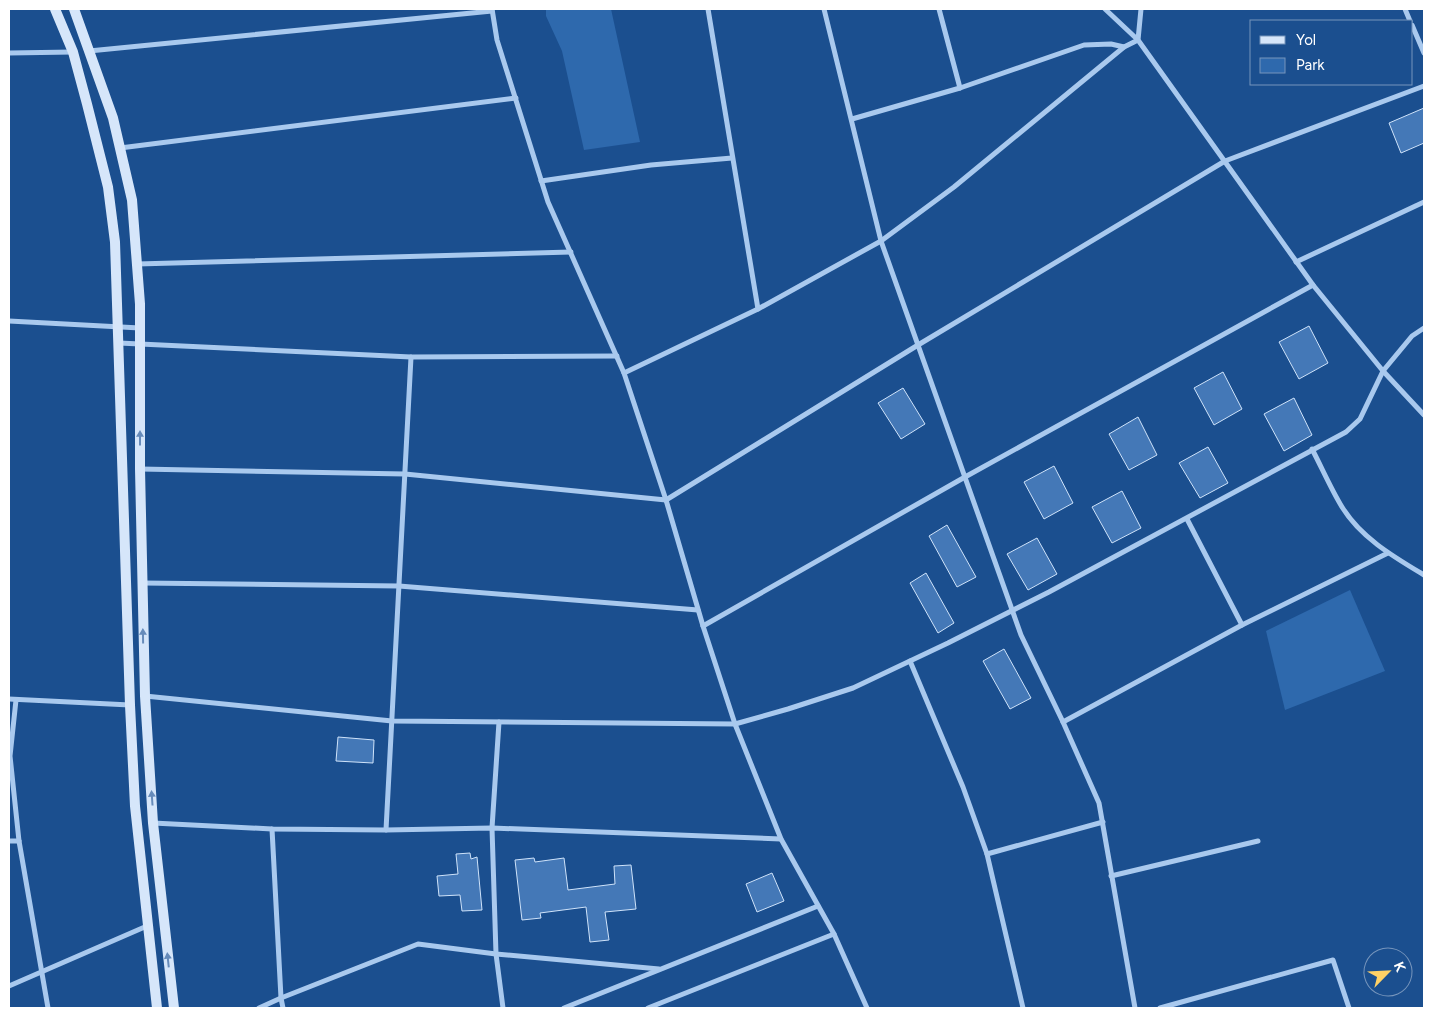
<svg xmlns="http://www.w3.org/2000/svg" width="1433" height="1017" font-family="Figtree,sans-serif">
<rect width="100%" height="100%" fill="#1b4f8f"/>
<!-- green -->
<g fill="#2e69ad">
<polygon points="546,9 611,9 640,142 584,150 562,51 546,16"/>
<polygon points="1350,590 1385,671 1285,710 1266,631"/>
</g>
<!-- building -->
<g fill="#4478b7" stroke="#cfe3fa">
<polygon points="1424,108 1424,143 1401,153 1389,123"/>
<polygon points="1309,326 1328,363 1299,379 1279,342"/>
<polygon points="1223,372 1242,409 1214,425 1194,388"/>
<polygon points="903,388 925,424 901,439 878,403"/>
<polygon points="1294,398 1312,435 1284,451 1264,414"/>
<polygon points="1138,417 1157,455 1129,470 1109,434"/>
<polygon points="1208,447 1228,483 1200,498 1179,463"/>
<polygon points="1054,466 1073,503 1044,519 1024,482"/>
<polygon points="1122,491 1141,528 1112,543 1092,507"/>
<polygon points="947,525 976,577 957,587 929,536"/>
<polygon points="1037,538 1057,574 1028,590 1007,554"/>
<polygon points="926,573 954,623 938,633 910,583"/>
<polygon points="1004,649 1031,698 1010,709 983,661"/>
<polygon points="338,737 374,740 373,763 336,761"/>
<polygon points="470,853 471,859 477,857 482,910 462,911 460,895 439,896 437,876 458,874 456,854"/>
<polygon points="534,858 535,862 564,858 568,890 615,884 614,866 631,865 636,909 605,912 609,940 590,942 586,907 540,913 541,918 522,920 515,860"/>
<polygon points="772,873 784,901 757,912 746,884"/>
</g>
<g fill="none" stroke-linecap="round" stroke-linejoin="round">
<!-- street -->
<g stroke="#a9c9ee" stroke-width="5">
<polyline points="492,9 497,40 548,202 624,373 666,500 703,626 735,724 781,839 834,934 867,1008"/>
<polyline points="708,9 758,309"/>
<polyline points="824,9 881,241 1021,635 1063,722 1099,803 1135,1008"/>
<polyline points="939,9 960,88"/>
<polyline points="1141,9 1138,40 1313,285 1383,371 1424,415"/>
<polyline points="1405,9 1410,21"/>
<polyline points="1412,25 1424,53"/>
<polyline points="89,51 492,11"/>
<polyline points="9,53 73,52"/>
<polyline points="852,119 960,88 1084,45 1111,44 1124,47"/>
<polyline points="120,148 516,98"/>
<polyline points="541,181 651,165 732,158"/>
<polyline points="1296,262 1424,202"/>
<polyline points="137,264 571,252"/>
<polyline points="9,321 140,328"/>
<polyline points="119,343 411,357 617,356"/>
<polyline points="624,373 758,309 881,241 954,187 1124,47 1138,40 1105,9"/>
<path d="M1312,449C1322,468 1331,489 1342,507C1361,538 1394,557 1424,575"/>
<polyline points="140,469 405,474 666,500 918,345 1225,161 1424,86"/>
<polyline points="1187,519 1242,625"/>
<polyline points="142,583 399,586 698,610"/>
<polyline points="703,626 965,477 1313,285"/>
<polyline points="910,661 963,787 987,854 1023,1008"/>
<polyline points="145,696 392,721 735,724 788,709 853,688 948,643 1049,592 1346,432 1360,419 1383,371 1412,336 1424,328"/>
<polyline points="9,699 130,705"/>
<polyline points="16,700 10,756 19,841 48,1008"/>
<polyline points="499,722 492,828 496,954 503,1008"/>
<polyline points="1063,722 1242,625 1388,553"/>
<polyline points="153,823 272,829 386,830 492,828 781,839"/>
<polyline points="272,829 281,998 283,1008"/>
<polyline points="386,830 411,357"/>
<polyline points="9,841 19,841"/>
<polyline points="987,854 1103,822"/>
<polyline points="1111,876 1258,841"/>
<polyline points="9,986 147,926"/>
<polyline points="259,1008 281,998 418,944 496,954 659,969"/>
<polyline points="564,1008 818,906"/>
<polyline points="648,1008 834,934"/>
<polyline points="1160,1008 1333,960 1349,1008"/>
</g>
<!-- secondary -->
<g stroke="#d6e6fa" stroke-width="10">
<polyline points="55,9 73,52 87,104 108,187 115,242 130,705 135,806 157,1008"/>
<polyline points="74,9 113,118 132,200 140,304 140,469 145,696 153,823 174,1008"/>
</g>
</g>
<!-- one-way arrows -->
<defs><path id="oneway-solid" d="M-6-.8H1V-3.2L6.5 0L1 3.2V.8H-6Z" transform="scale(1.25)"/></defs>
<g fill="#668bba">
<use href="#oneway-solid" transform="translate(140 438) rotate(-90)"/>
<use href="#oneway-solid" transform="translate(143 636) rotate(-91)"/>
<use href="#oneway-solid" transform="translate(152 798) rotate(-94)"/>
<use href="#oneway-solid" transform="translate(168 960) rotate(-96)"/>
</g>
<!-- border -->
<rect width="1433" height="1017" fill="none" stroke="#ffffff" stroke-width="20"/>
<!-- legend -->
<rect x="1250" y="20" width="162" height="65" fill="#1b4f8f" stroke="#7695bc"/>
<rect x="1260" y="36" width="25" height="8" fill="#d6e6fa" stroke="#7695bc"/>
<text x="1296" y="45" font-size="15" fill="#ffffff">Yol</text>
<rect x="1260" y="58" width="25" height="15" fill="#2e69ad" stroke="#7695bc"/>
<text x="1296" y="70" font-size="15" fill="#ffffff">Park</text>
<!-- north arrow -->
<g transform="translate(1388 972) rotate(66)"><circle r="24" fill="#1b4f8f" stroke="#7695bc"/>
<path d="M0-4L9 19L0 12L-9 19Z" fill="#ffd166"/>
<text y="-8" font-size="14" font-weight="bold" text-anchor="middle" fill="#ffffff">K</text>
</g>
</svg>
